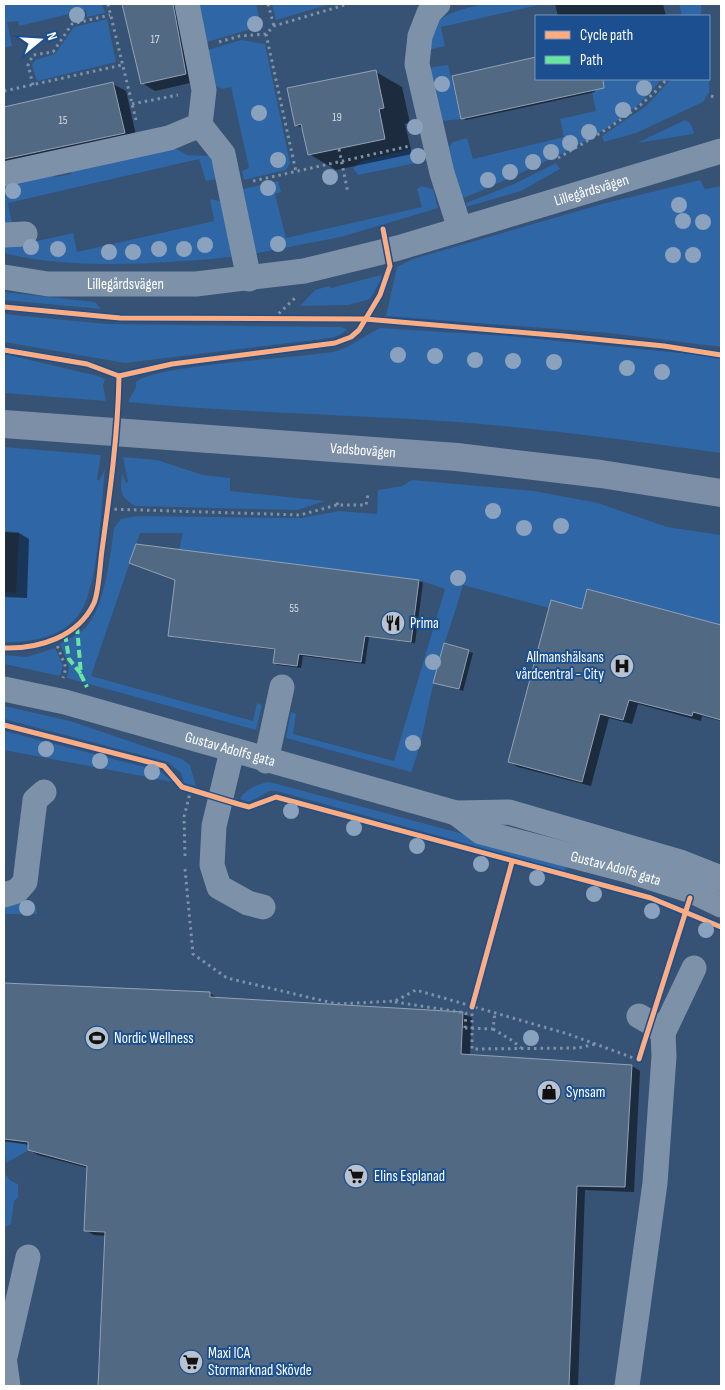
<svg xmlns="http://www.w3.org/2000/svg" width="725" height="1390" font-family="'Sofia Sans Condensed',sans-serif">
<rect width="100%" height="100%" fill="#365274"/>
<!-- green -->
<g fill="#2f66a5">
<polygon points="4,4 102,4 105,13 87,17 86,10 19,26 18,21 7,22 12,46 4,48"/>
<polygon points="197,4 256,4 261,26 207,42"/>
<polygon points="272,4 326,4 327,5 276,20"/>
<path d="M482,4H543L441,27L445,46L428,50C429,43 430,33 433,27C443,12 466,9 482,4Z"/>
<polygon points="679,4 701,4 701,16 682,16"/>
<polygon points="107,19 116,62 37,81 32,65 35,60 55,54 74,27"/>
<polygon points="241,40 265,44 290,163 286,170 244,180 242,171 249,168 231,87 222,89 216,86 208,50"/>
<polygon points="448,65 461,119 442,121 428,72 433,67"/>
<polygon points="709,73 709,92 703,102 636,133 604,142 602,136 646,106 671,79 709,79"/>
<path d="M589,79H661C627,131 521,173 464,198L459,196L449,147L453,142L467,138L473,159L564,137L560,119L596,111Z"/>
<polygon points="685,120 690,123 694,132 693,134 637,143"/>
<polygon points="169,145 187,155 210,156 216,179 206,181 199,159 8,203 12,224 4,226 4,183 49,171 55,177 71,174 73,166"/>
<polygon points="411,149 426,150 427,155 423,161 416,163 358,175 353,168 362,161"/>
<polygon points="556,163 560,169 521,191 466,207 466,203 514,184"/>
<polygon points="700,180 705,189 721,186 721,347 609,333 386,316 397,267 413,259 602,204"/>
<polygon points="278,181 281,192 275,194 286,238 422,207 417,189 421,186 433,189 438,208 341,237 253,254 238,190"/>
<path d="M210,199L220,201C227,219 231,238 231,257C164,264 69,270 4,253V241L33,242L73,233L77,252L214,221Z"/>
<polygon points="381,275 381,280 370,299 348,305 300,306 315,290 329,286 331,288"/>
<polygon points="4,292 95,302 101,309 4,300"/>
<polygon points="4,314 106,324 341,327 347,329 340,335 331,338 125,363 4,342"/>
<path d="M380,328L508,336L721,357V453C634,441 546,429 457,422C348,414 238,413 128,402L136,387V382C154,365 298,358 332,352C351,348 363,336 380,328Z"/>
<polygon points="4,354 98,376 105,379 103,385 106,401 4,393"/>
<path d="M4,447L101,455L97,479L99,481L105,469C101,505 99,584 80,613C64,637 30,643 4,642V592L16,593L19,532L4,531Z"/>
<path d="M123,457L157,460L203,475L230,478V491L325,501L297,510L135,506C118,495 121,492 122,473L126,483L128,482Z"/>
<path d="M412,480L534,491L598,503L667,527L721,535V629L717,628L718,624L587,589L582,609L551,601L549,608L463,585C454,618 441,649 434,682C426,712 423,742 411,772L286,738L291,712L296,714L293,734L394,761L445,589L419,580L179,550L183,533H140L91,676L253,721L257,703L262,705L256,730L67,678L69,667L60,644C68,639 77,635 84,629C105,609 110,556 114,528L121,519L138,516L301,518L339,511L377,514L378,490L402,486Z"/>
<polygon points="55,648 63,666 60,676 4,664 4,655 27,657"/>
<polygon points="4,706 70,721 182,759 190,765 196,786 184,783 181,773 168,762 4,719"/>
<polygon points="4,731 160,771 173,782 4,750"/>
<path d="M267,782L277,784L568,862L565,871L277,791H270L249,802L240,799C245,789 257,785 267,782Z"/>
<polygon points="23,901 28,900 35,904 37,914 4,914 4,908"/>
<polygon points="4,1142 26,1143 27,1151 6,1163"/>
<polygon points="4,1173 11,1181 18,1184 18,1197 14,1201 11,1224 4,1227"/>
</g>
<!-- shadow -->
<g fill="#0007">
<polygon points="124,4 183,4 199,81 155,91 142,83"/>
<polygon points="555,4 663,4 666,16 558,16"/>
<polygon points="536,59 536,79 592,79 595,92 466,120 462,118 453,77"/>
<polygon points="376,72 402,87 410,123 405,124 412,154 336,170 309,154 304,129 296,125"/>
<polygon points="113,84 126,91 137,140 4,171 4,108"/>
<polygon points="4,532 19,533 29,539 27,598 4,597"/>
<polygon points="419,581 423,583 415,643 369,637 365,664 303,656 301,668 278,665 274,663 276,650 174,637 170,635"/>
<polygon points="583,610 721,627 721,721 702,716 701,721 638,704 632,724 609,718 591,786 518,767 509,762"/>
<polygon points="445,644 473,653 463,691 435,682"/>
<polygon points="4,985 209,993 218,998 463,1013 472,1018 470,1056 632,1066 640,1071 634,1192 585,1190 578,1386 100,1386 106,1236 94,1235 85,1230 88,1168 38,1155 29,1150 29,1145 4,1141"/>
</g>
<!-- building -->
<g fill="#526984" stroke="#92a2b6">
<polygon points="122,4 173,4 186,74 141,84"/>
<polygon points="536,57 536,79 603,79 604,88 461,119 452,76"/>
<polygon points="376,70 384,108 379,109 385,139 308,155 301,124 295,126 287,88"/>
<polygon points="113,82 125,133 4,159 4,107"/>
<polygon points="136,544 419,580 411,642 365,636 361,662 299,654 297,666 273,663 275,649 168,636 175,580 129,563"/>
<polygon points="587,589 721,625 721,720 693,712 692,716 629,700 623,720 600,714 582,782 508,762 551,600 582,609"/>
<polygon points="444,643 469,650 459,689 433,683"/>
<polygon points="4,983 210,992 210,997 463,1012 461,1054 632,1065 625,1187 577,1186 569,1386 98,1386 105,1232 84,1231 87,1166 28,1150 28,1142 4,1139"/>
</g>
<g fill="none" stroke-linecap="round" stroke-linejoin="round">
<!-- path -->
<g stroke="#7d92a8" stroke-width="3" stroke-dasharray="2.5 4" stroke-linecap="butt">
<polyline points="108,4 136,120"/>
<polyline points="268,4 274,26"/>
<polyline points="266,34 296,172"/>
<polyline points="219,42 240,36 266,34 274,26 348,4"/>
<polyline points="33,85 28,65 33,55 53,52 72,24 110,15"/>
<polyline points="4,91 122,65"/>
<polyline points="711,96 714,97"/>
<polyline points="132,104 178,95"/>
<polyline points="339,149 348,193"/>
<path d="M558,158C597,135 637,114 667,79"/>
<polyline points="253,181 410,146"/>
<polyline points="274,318 295,298"/>
<polyline points="337,505 338,500"/>
<polyline points="108,509 300,515 337,505 366,505 368,494"/>
<polyline points="55,640 66,668 63,678"/>
<polyline points="185,856 184,817 191,789"/>
<polyline points="185,869 193,954 227,978 337,1004 395,1001 416,990 568,1034 639,1060"/>
<polyline points="395,1002 466,1013 465,1028"/>
<polyline points="472,1007 472,1049 578,1048 596,1044"/>
<polyline points="465,1028 493,1029 495,1012"/>
<polyline points="493,1029 513,1041 521,1048"/>
</g>
<!-- minor -->
<g stroke="#7d92a8" stroke-width="25">
<polyline points="187,4 204,90 200,125"/>
<polyline points="438,4 429,13 420,36 417,64 442,173 460,229"/>
<polyline points="200,125 223,154 249,279"/>
<polyline points="4,174 169,138 200,125"/>
<polyline points="4,235 25,234"/>
<path id="s1" d="M4,277L48,284H196L304,271L398,248L721,151"/>
<path id="s2" d="M4,689L65,702L456,813L509,812L680,862L721,878"/>
<polyline points="232,751 214,826 212,865 219,887 248,903 263,907"/>
<polyline points="266,761 282,687"/>
<path id="s3" d="M456,813L481,832L630,871L692,891L721,905"/>
<polyline points="4,895 17,891 25,882 35,800 44,792"/>
<polyline points="663,1033 694,968"/>
<polyline points="4,1357 8,1386"/>
<polyline points="5,1357 28,1257"/>
<polyline points="627,1386 655,1183 664,1056 663,1033 651,1023 639,1016"/>
</g>
<!-- major -->
<path stroke="#7d8ea7" stroke-width="28" id="s4" d="M4,424L457,457L601,474L721,493"/>
<!-- quiet -->
<g stroke="#66e7a1" stroke-width="4" stroke-dasharray="8 4" stroke-linecap="butt">
<polyline points="77,626 81,675 87,687"/>
<polyline points="65,634 69,659 81,674"/>
</g>
<!-- cycleway casing -->
<g stroke="#1b4f8f" stroke-width="8">
<g id="cycleway">
<polyline points="4,307 120,318 365,319 564,336 664,346 721,355"/>
<polyline points="4,350 87,364 119,376 172,364 335,343 351,337 359,330 380,295 390,266 383,229"/>
<path d="M4,648C39,649 78,637 94,603C99,591 100,564 102,550C110,492 118,434 119,376"/>
<polyline points="4,725 164,766 182,787 238,804 249,807 276,797 651,898 721,927"/>
<polyline points="472,1007 512,862"/>
<polyline points="639,1059 690,898"/>
</g>
</g>
<!-- cycleway -->
<use href="#cycleway" stroke="#ffac80" stroke-width="5"/>
</g>
<!-- trees -->
<g fill="#8aa2be">
<circle cx="77" cy="15" r="8"/>
<circle cx="255" cy="24" r="8"/>
<circle cx="442" cy="84" r="8"/>
<circle cx="644" cy="88" r="8"/>
<circle cx="623" cy="110" r="8"/>
<circle cx="259" cy="113" r="8"/>
<circle cx="415" cy="127" r="8"/>
<circle cx="589" cy="132" r="8"/>
<circle cx="570" cy="143" r="8"/>
<circle cx="551" cy="152" r="8"/>
<circle cx="418" cy="156" r="8"/>
<circle cx="278" cy="160" r="8"/>
<circle cx="533" cy="162" r="8"/>
<circle cx="510" cy="172" r="8"/>
<circle cx="330" cy="177" r="8"/>
<circle cx="488" cy="180" r="8"/>
<circle cx="268" cy="188" r="8"/>
<circle cx="13" cy="191" r="8"/>
<circle cx="679" cy="205" r="8"/>
<circle cx="683" cy="221" r="8"/>
<circle cx="703" cy="222" r="8"/>
<circle cx="278" cy="244" r="8"/>
<circle cx="205" cy="245" r="8"/>
<circle cx="31" cy="247" r="8"/>
<circle cx="58" cy="249" r="8"/>
<circle cx="159" cy="249" r="8"/>
<circle cx="184" cy="249" r="8"/>
<circle cx="109" cy="252" r="8"/>
<circle cx="133" cy="252" r="8"/>
<circle cx="673" cy="255" r="8"/>
<circle cx="693" cy="255" r="8"/>
<circle cx="398" cy="355" r="8"/>
<circle cx="435" cy="356" r="8"/>
<circle cx="475" cy="360" r="8"/>
<circle cx="513" cy="361" r="8"/>
<circle cx="554" cy="362" r="8"/>
<circle cx="627" cy="368" r="8"/>
<circle cx="662" cy="372" r="8"/>
<circle cx="493" cy="511" r="8"/>
<circle cx="561" cy="526" r="8"/>
<circle cx="524" cy="528" r="8"/>
<circle cx="458" cy="578" r="8"/>
<circle cx="433" cy="662" r="8"/>
<circle cx="413" cy="743" r="8"/>
<circle cx="46" cy="749" r="8"/>
<circle cx="100" cy="761" r="8"/>
<circle cx="152" cy="772" r="8"/>
<circle cx="291" cy="811" r="8"/>
<circle cx="354" cy="828" r="8"/>
<circle cx="417" cy="846" r="8"/>
<circle cx="481" cy="864" r="8"/>
<circle cx="537" cy="878" r="8"/>
<circle cx="594" cy="894" r="8"/>
<circle cx="27" cy="908" r="8"/>
<circle cx="652" cy="911" r="8"/>
<circle cx="706" cy="930" r="8"/>
<circle cx="531" cy="1038" r="8"/>
</g>
<!-- icons -->
<defs>
<g id="restaurant-disc" transform="scale(1.25)"><circle r="9.5" fill="#b9c2ce" stroke="#1b4f8f"/><path d="M-5-6h1v4h1v-4h1v4h1v-4h1v5L-1.5 .5V6h-2V.5L-5-1ZM5-6V6H3V1.5H1.5Q1.5-4 5-6Z" fill="#111"/></g>
<g id="hospital-disc" transform="scale(1.25)"><circle r="9.5" fill="#b9c2ce" stroke="#1b4f8f"/><path d="M-5-5h3v3.5h4V-5h3V5h-3V1.5h-4V5h-3Z" fill="#111"/></g>
<g id="stadium-disc" transform="scale(1.25)"><circle r="9.5" fill="#b9c2ce" stroke="#1b4f8f"/><path d="M0-5a6.5 5 0 1 0 0 10a6.5 5 0 1 0 0-10ZM-3.5-1.8h7v3.6h-7Z" fill="#111"/></g>
<g id="shop-disc" transform="scale(1.25)"><circle r="9.5" fill="#b9c2ce" stroke="#1b4f8f"/><path d="M-5-2.5h2.3a2.7 3.5 0 0 1 5.4 0H5L5.5 6h-11ZM-1.5-2.5h3a1.5 2.3 0 0 0-3 0Z" fill="#111"/></g>
<g id="supermarket-disc" transform="scale(1.25)"><circle r="9.5" fill="#b9c2ce" stroke="#1b4f8f"/><path d="M-6-5.5h2.5l.6 2H6L4.5 2H-2.5L-4.4-4H-6ZM-1.5 3.2a1.3 1.3 0 1 0 .1 0ZM3 3.2a1.3 1.3 0 1 0 .1 0Z" fill="#111"/></g>
</defs>
<g fill-rule="evenodd">
<use href="#restaurant-disc" x="393" y="623"/>
<use href="#hospital-disc" x="622" y="666"/>
<use href="#stadium-disc" x="97" y="1038"/>
<use href="#shop-disc" x="549" y="1092"/>
<use href="#supermarket-disc" x="356" y="1176"/>
<use href="#supermarket-disc" x="191" y="1362"/>
</g>
<g text-anchor="middle" stroke-width="4" stroke-linejoin="round" paint-order="stroke">
<!-- number labels -->
<g font-size="12" fill="#d4dae0">
<text x="155" y="43">17</text>
<text x="337" y="121">19</text>
<text x="63" y="124">15</text>
<text x="294" y="612">55</text>
</g>
<!-- street labels -->
<g font-size="15" fill="#fff" stroke="#1b4f8f">
<text dy="5" stroke="none"><textPath href="#s1" startOffset="600">Lillegårdsvägen</textPath></text>
<text dy="5" stroke="none"><textPath href="#s1" startOffset="122">Lillegårdsvägen</textPath></text>
<text dy="5" stroke="none"><textPath href="#s4" startOffset="360">Vadsbovägen</textPath></text>
<text dy="5" stroke="none"><textPath href="#s2" startOffset="234">Gustav Adolfs gata</textPath></text>
<text dy="5" stroke="none"><textPath href="#s3" startOffset="171">Gustav Adolfs gata</textPath></text>
</g>
<!-- poi labels -->
<g font-size="15" fill="#fff" stroke="#1b4f8f" text-anchor="start">
<text x="410" y="628">Prima</text>
<text x="604" y="662" text-anchor="end">Allmanshälsans<tspan x="604" dy="17">vårdcentral - City</tspan></text>
<text x="114" y="1043">Nordic Wellness</text>
<text x="566" y="1097">Synsam</text>
<text x="374" y="1181">Elins Esplanad</text>
<text x="208" y="1358">Maxi ICA<tspan x="208" dy="17">Stormarknad Skövde</tspan></text>
</g>
</g>
<!-- border -->
<rect width="725" height="1390" fill="none" stroke="#ffffff" stroke-width="10"/>
<!-- legend -->
<rect x="535" y="15" width="175" height="65" fill="#1b4f8f" stroke="#7695bc"/>
<rect x="545" y="31" width="25" height="8" fill="#ffac80" stroke="#7695bc"/>
<text x="580" y="40" font-size="15" fill="#ffffff">Cycle path</text>
<rect x="545" y="56" width="25" height="8" fill="#66e7a1" stroke="#7695bc"/>
<text x="580" y="65" font-size="15" fill="#ffffff">Path</text>
<!-- north arrow -->
<g transform="translate(40 40) rotate(72)" stroke="#1b4f8f" stroke-width="4" paint-order="stroke">
<path d="M0-4L9 19L0 12L-9 19Z" fill="#ffffff"/>
<text y="-8" font-size="14" font-weight="bold" text-anchor="middle" fill="#ffffff">N</text>
</g>
</svg>
